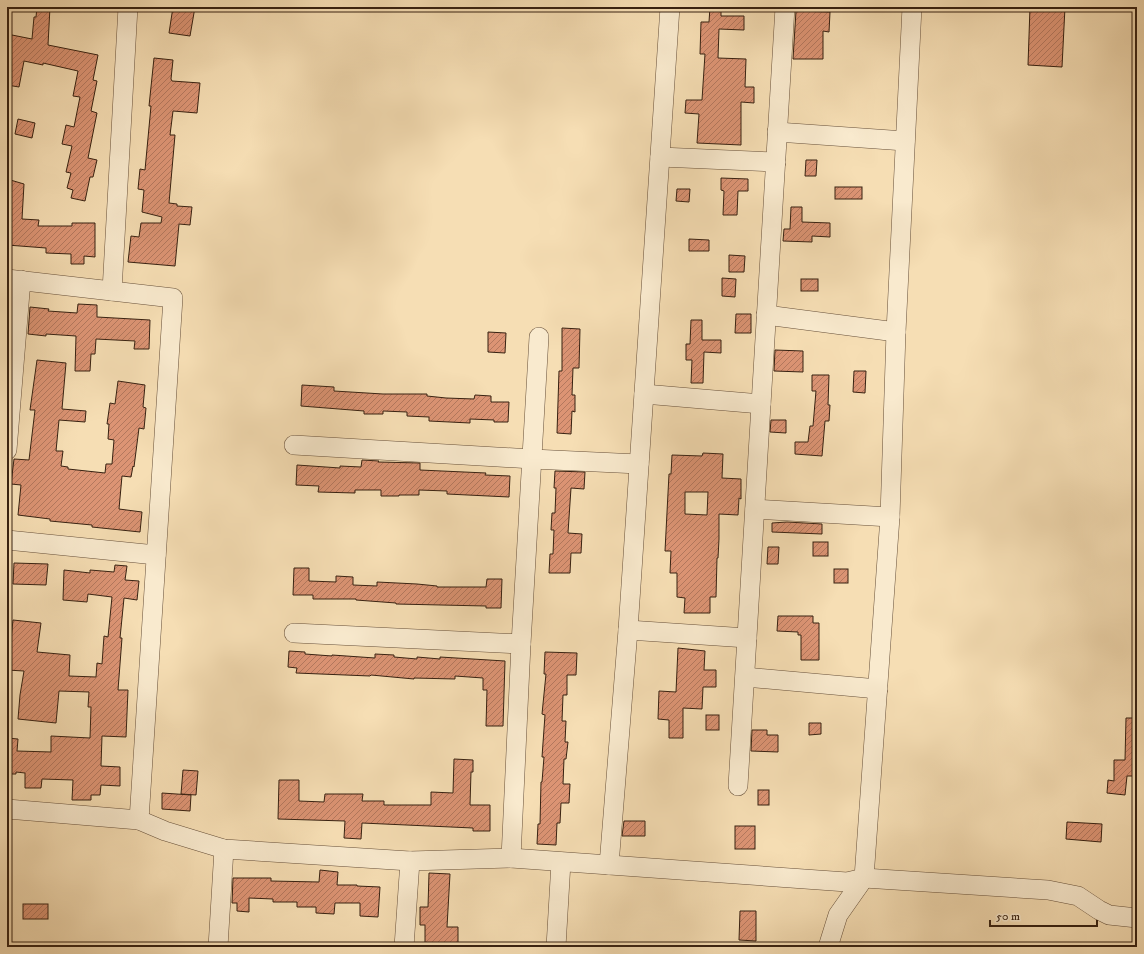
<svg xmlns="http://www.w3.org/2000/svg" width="1144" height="954" font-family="'IM FELL DW Pica',serif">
<defs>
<pattern id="building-hatch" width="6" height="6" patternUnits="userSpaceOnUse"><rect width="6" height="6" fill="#dc9474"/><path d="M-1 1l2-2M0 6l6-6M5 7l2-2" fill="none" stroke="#b3785e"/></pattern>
</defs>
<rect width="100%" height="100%" fill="#f6deb4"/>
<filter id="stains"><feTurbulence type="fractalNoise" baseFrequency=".005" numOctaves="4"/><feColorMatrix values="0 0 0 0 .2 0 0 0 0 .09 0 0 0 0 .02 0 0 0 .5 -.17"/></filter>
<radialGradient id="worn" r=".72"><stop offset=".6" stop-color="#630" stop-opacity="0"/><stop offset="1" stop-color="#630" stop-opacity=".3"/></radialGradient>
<!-- building -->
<g fill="url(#building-hatch)" stroke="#372111" fill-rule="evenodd">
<polygon points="37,7 50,7 48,45 98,55 93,80 97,81 91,111 97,113 88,158 97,160 93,177 90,177 85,201 71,198 73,190 67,188 71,173 66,172 72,146 62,144 66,125 74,127 80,97 73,96 78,71 43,63 43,65 24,61 19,87 7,85 7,34 32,39 34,17 36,17"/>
<polygon points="173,7 195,7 190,36 169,33"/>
<polygon points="710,7 721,7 721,16 744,16 744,30 719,29 718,58 746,59 745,87 754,87 754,103 741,102 741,145 697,143 699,114 685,113 686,100 702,100 705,54 700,54 701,22 709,22"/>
<polygon points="1030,7 1065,7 1062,67 1028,65"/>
<polygon points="796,11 830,12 829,32 823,31 823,59 793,59"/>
<polygon points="154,58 173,60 171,79 172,81 200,83 197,113 173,111 170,135 175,135 169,203 177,204 177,206 192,207 190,225 179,224 175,266 128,262 131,236 139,237 141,223 161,223 162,217 142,212 144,190 138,189 140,169 145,170 151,106 149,106"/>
<polygon points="18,119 35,123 32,138 15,134"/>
<polygon points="806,160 817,160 816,176 805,176"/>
<polygon points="721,178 748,179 748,191 738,191 737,215 723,215 724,191 721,190"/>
<polygon points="7,179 24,184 22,219 39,220 38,226 72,226 72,223 95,223 95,257 84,256 84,264 71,264 71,254 46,253 46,248 7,245"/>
<rect x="835" y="187" width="27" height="12"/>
<polygon points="677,189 690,189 689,202 676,201"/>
<polygon points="791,207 802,207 802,222 830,223 830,237 812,236 812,242 783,241 784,229 790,229"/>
<polygon points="689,239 709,240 709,251 689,251"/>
<polygon points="729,255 745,256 744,272 729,272"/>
<polygon points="722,278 736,279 735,297 722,296"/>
<rect x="801" y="279" width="17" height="12"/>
<polygon points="78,304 97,305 97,317 150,320 149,349 134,349 135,341 96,339 95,354 91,354 90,371 75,371 76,336 46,334 46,336 28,334 30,307 49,309 48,311 77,313"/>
<polygon points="736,314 751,314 751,333 735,333"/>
<polygon points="691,320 702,320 702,340 721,340 721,353 704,352 703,383 691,383 692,360 686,360 686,344 690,344"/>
<polygon points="562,328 580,329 579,368 573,368 572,395 575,395 575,412 572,411 571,434 557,433 559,371 562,371"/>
<polygon points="488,332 506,333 505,353 488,352"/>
<polygon points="775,350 803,351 803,372 774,371"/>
<polygon points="37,360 66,363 62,409 86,411 85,422 59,420 56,451 63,451 61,466 68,467 68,469 105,473 106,464 112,464 114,440 108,439 109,424 107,424 110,403 115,404 118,381 145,385 143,407 146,408 144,429 139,428 134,467 133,466 131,477 122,476 119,509 142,512 140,532 92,527 92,525 50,521 50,519 18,515 21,485 11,484 14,459 29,460 35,410 30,410"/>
<polygon points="854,371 866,371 865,393 853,392"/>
<polygon points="812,375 829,375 828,405 830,405 829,421 825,421 822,456 795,454 795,442 808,442 810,426 813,426 816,391 812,391"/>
<polygon points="302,385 334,387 334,391 383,394 427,394 427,396 446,398 474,399 475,395 491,396 491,402 509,402 508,422 494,422 494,420 470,419 470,423 429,421 429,417 407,416 407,412 383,411 383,414 364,414 364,411 301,406"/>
<polygon points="771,420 786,420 786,433 770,432"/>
<path d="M703,453L723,454L722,478L741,479V499L739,498L738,515L719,514V539L718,558H717L716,597H710V613H684L685,598L677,597V573H670L671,551H665L669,474H671L672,455L702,456ZM685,492H708L707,515L685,514Z"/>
<polygon points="362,460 379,461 378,462 420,463 420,470 486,473 485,475 510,476 509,497 447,494 447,491 419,490 419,495 399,495 399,496 381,496 381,490 355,490 355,493 318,492 319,486 296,485 297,465 340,468 340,466 361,467"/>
<polygon points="555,471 585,472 584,489 571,488 568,533 582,534 581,553 571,553 570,573 549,573 550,554 553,554 554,530 551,530 552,513 555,513 556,488 554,488"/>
<polygon points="787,522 822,524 822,534 772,532 772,523"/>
<rect x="813" y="542" width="15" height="14"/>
<polygon points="768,547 779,547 778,564 767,564"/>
<polygon points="14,563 48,564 46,585 13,584"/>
<polygon points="115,565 127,566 125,580 139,581 137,600 124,598 120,638 122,638 118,690 128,690 126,737 102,736 101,766 120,767 120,786 101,785 100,795 91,795 91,800 72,800 73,780 42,779 41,788 25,788 25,773 16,772 16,774 7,774 7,738 18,739 17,751 51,752 51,736 90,738 91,707 88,707 89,692 59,691 56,723 18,719 20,695 24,671 7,670 7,649 10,649 13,620 41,623 37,652 70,655 69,676 96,677 97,663 102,664 104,636 108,637 112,597 88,594 87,602 63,600 64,570 90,573 90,570 114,572"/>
<polygon points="294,568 309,568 309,581 336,582 336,576 353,577 353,585 377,586 377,582 417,584 437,586 437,587 486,587 487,579 502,579 501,608 486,608 486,606 396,604 396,603 356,600 356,599 313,599 313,595 293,595"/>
<rect x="834" y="569" width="14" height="14"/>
<polygon points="778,616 813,616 813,623 819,623 819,660 801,660 801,635 798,635 798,632 777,631"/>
<polygon points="678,648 705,651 704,670 716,670 716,687 703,687 702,709 683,708 683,738 669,738 669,720 658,719 659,691 676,692"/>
<polygon points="289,651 305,652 305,654 332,656 332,655 375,658 375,654 394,655 394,657 417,659 417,657 440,659 440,657 505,661 503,726 486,726 487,690 483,690 483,678 455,676 455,679 414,678 414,679 371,675 370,676 296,673 297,668 288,667"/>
<polygon points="545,652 577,653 576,675 567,675 567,695 563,695 562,721 566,721 565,742 568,742 566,759 564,759 563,784 570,784 569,803 561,803 560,823 557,823 556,845 537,844 538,824 540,824 541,782 542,782 544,757 542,757 545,715 542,714 546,674 544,674"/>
<rect x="706" y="715" width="13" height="15"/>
<polygon points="1126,718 1137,718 1137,776 1127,776 1125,795 1107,793 1108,780 1114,781 1114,760 1125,760"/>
<polygon points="809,723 821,723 821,734 809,735"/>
<polygon points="752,730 767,730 767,735 778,735 778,752 751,751"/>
<polygon points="454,759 473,760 473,772 471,772 470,805 490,805 490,831 473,831 473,828 362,823 361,839 344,838 345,821 278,819 279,780 299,780 299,801 324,802 325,794 363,794 362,801 384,801 384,805 431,805 431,792 453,793"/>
<polygon points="183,770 198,771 196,795 181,794"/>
<rect x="758" y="790" width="11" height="15"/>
<polygon points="162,793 191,795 190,811 162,809"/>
<polygon points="624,821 645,821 645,836 622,836"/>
<polygon points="1067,822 1102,824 1101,842 1066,839"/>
<rect x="735" y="826" width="20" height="23"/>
<polygon points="320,870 338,872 337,885 357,885 357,886 380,887 378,917 360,916 360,903 335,903 334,914 316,913 316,907 297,907 297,902 273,902 273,899 249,898 249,912 237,911 237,903 232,903 233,878 271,878 271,881 319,882"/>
<polygon points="429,873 450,874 447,927 458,927 458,947 425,947 425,925 420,925 420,907 428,907"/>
<rect x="23" y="904" width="25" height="15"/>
<polygon points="740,911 756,911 756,941 739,940"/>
</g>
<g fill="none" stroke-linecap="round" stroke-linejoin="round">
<!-- minor casing -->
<g stroke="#67503a" stroke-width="20">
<g id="minor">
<polyline points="777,132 905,141"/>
<polyline points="660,157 776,162"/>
<polyline points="7,279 173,298 139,820"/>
<polyline points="112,291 128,7"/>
<polyline points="766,315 896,332"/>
<polyline points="644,394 761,404"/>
<polyline points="294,445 532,459 639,464"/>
<polyline points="7,450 21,280"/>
<polyline points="755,509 890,517"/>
<polyline points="7,540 156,555"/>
<polyline points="628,630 747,638"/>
<polyline points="294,633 521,644"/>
<polyline points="745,677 878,689"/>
<polyline points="738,786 785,7"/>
<polyline points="7,809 139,820 165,831 224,849 410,861 511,858 847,882 864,878 1048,890 1078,896 1099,910 1109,915 1137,918"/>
<polyline points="511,858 521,644 539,337"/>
<polyline points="609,865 628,630 670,7"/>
<polyline points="218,947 224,849"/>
<polyline points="404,947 410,861"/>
<polyline points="556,947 561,862"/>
<polyline points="828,947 838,915 864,878 890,517 896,332 912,7"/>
</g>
</g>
<!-- minor -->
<use href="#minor" stroke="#f9eace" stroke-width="19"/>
</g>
<!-- margin -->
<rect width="1144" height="954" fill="none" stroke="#f6deb4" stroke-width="24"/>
<rect x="8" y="8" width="1128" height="938" fill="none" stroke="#372111" stroke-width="2"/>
<rect x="12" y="12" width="1120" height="930" fill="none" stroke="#372111"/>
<!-- scale -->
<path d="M990 920v6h107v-6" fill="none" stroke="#372111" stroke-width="2"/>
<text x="996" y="920" font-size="12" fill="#372111" stroke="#f9eace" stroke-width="3" paint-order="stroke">50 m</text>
<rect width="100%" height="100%" filter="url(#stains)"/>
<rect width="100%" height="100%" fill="url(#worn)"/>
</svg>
